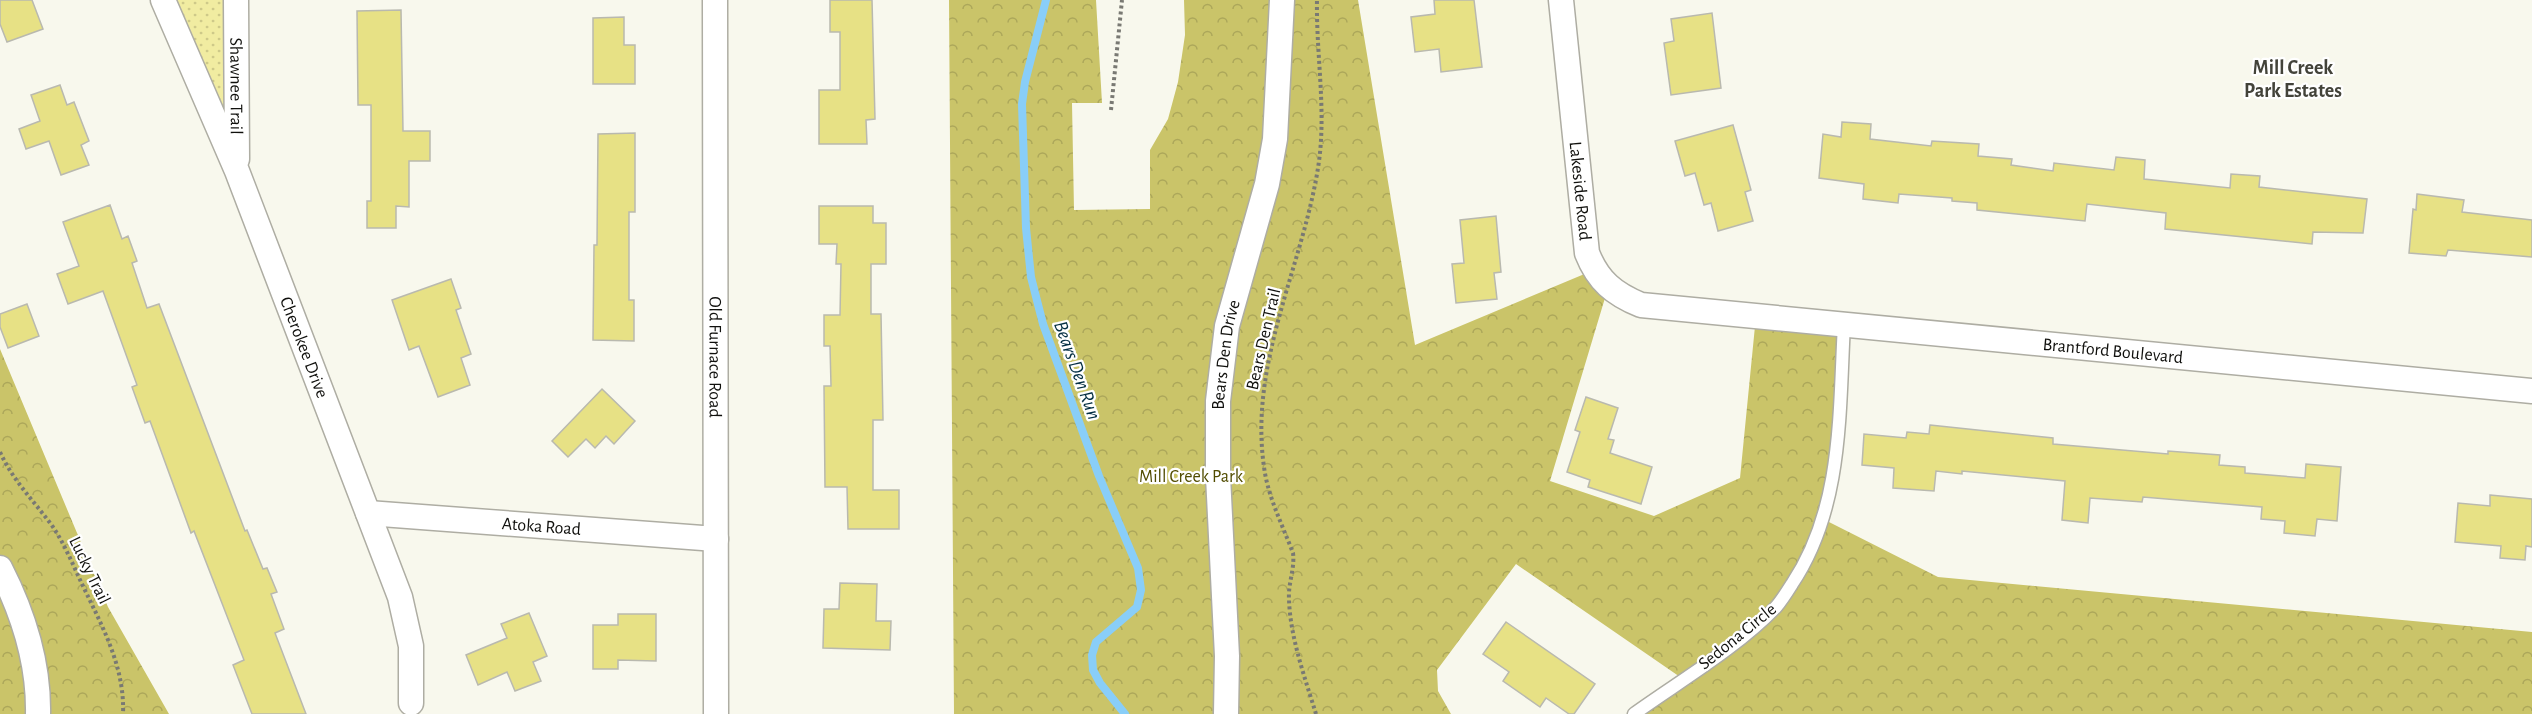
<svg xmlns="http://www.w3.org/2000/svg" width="2532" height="714" font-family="'Alegreya Sans',sans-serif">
<defs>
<pattern id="grass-dots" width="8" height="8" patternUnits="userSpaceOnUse" patternTransform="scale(1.5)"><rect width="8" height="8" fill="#f1eca1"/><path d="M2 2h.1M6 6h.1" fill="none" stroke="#cec989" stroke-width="1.8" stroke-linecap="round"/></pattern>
<pattern id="forest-crowns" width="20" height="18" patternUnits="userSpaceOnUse" patternTransform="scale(1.5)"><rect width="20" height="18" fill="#cac469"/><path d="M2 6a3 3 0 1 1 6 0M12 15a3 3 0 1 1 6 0" fill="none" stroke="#aca75a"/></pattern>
</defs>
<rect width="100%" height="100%" fill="#f8f8ed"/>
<!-- grass -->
<polygon fill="url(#grass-dots)" points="163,0 236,0 237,171"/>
<!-- forest -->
<g fill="url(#forest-crowns)">
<polygon points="949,0 1096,0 1102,103 1072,103 1074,210 1150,209 1150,150 1168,119 1178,82 1185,35 1184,0 1358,0 1415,345 1594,270 1608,288 1550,481 1654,516 1740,478 1756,316 1844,324 1823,519 1938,577 2532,632 2532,714 1634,714 1683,679 1516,564 1437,670 1438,691 1451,714 954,714"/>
<polygon points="0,349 108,607 169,714 0,714"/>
</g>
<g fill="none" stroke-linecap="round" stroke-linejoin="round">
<!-- stream -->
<polyline stroke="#89cef8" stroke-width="8" points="1046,0 1025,82 1022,104 1026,228 1031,277 1043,324 1099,476 1138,568 1141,590 1137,607 1096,642 1092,655 1093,670 1100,683 1125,714"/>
</g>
<!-- building -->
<g fill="#e7e185" stroke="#b9b9af" stroke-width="1.5">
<polygon points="0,0 32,0 43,29 7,42 0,24"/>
<polygon points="830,0 872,0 875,119 866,120 867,144 819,144 819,90 840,90 840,32 830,32"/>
<polygon points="1434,0 1474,0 1482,67 1441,72 1439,49 1415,52 1411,17 1435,14"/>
<polygon points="401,10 403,131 430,131 430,161 409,161 409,207 396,206 396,228 367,228 367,201 371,201 371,105 358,105 357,11"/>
<polygon points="1712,13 1721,88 1671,95 1664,43 1674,41 1671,19"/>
<polygon points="624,17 624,45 635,45 635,84 593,84 593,18"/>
<polygon points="60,85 67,105 74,102 89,141 81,145 89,165 61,175 49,141 26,149 19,129 40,121 31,95"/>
<polygon points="1842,122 1871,124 1870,139 1931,146 1932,141 1979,144 1978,156 2012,159 2011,165 2053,171 2054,163 2114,170 2116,157 2145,160 2144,179 2230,188 2231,174 2260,176 2259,187 2367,199 2363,233 2313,232 2312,244 2165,229 2166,213 2087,204 2085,221 1977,210 1977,203 1952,201 1952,198 1899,194 1898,203 1863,199 1864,184 1819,178 1823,134 1841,137"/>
<polygon points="1733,125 1751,190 1745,192 1753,221 1718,231 1711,203 1704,205 1695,173 1685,176 1675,141"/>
<polygon points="635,133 635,212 629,212 629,300 634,300 634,341 593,340 594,245 597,245 598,134"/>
<polygon points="2417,194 2464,200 2462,212 2532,220 2532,257 2448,250 2446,256 2409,253 2413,209 2416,210"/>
<polygon points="110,205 122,239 128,236 137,261 132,263 147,308 159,304 245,531 247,530 263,569 267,568 277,592 271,594 284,629 275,633 306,714 252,714 233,665 244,660 194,531 191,533 150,421 145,423 132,387 137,385 103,291 68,304 57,274 79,266 63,222"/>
<polygon points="819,206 873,206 873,223 886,223 886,264 871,264 871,314 881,314 883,420 873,420 873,490 899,490 899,529 848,529 847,487 825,487 824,386 831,386 830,346 824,346 824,315 840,315 841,264 836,264 837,244 819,244"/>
<polygon points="1496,216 1501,272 1494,273 1497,299 1456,303 1452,264 1464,263 1460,220"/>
<polygon points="451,279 461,308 456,310 471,354 461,358 470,385 438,397 419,346 409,350 392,300"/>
<polygon points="27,304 39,336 8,348 0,327 0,314"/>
<polygon points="602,389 635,421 614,444 606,436 595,448 586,439 568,457 552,441"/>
<polygon points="1586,397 1618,408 1608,439 1614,440 1610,453 1652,467 1641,504 1588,487 1590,480 1567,472 1580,432 1575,430"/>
<polygon points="1930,425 2053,438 2053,444 2168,454 2168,451 2220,455 2219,465 2245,467 2245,473 2305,478 2306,464 2341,467 2337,521 2317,519 2315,536 2284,533 2285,521 2261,519 2262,507 2143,497 2142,502 2090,498 2088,523 2062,520 2065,481 1962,471 1962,474 1936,471 1934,491 1893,488 1894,468 1862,465 1864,434 1906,438 1907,432 1929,434"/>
<polygon points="2490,495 2532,499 2532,547 2526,546 2525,560 2500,558 2501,546 2455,542 2458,503 2490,506"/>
<polygon points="840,583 877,584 876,621 891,621 890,650 823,648 824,609 839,609"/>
<polygon points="529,613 547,656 533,662 541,681 515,691 507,672 478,685 466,655 507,638 501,624"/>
<polygon points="618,614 656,614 656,661 618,660 618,669 593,669 593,625 618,625"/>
<polygon points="1506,622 1595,684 1574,714 1569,714 1546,698 1540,707 1503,681 1509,672 1483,654"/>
</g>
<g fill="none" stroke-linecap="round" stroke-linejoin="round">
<!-- lane casing -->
<g stroke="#aeada3" stroke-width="15">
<path id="lane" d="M1634,714C1680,681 1738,647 1776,607C1782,600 1787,592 1792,584C1843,508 1839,413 1844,324"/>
</g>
<!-- street casing -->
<g stroke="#aeada3" stroke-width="27">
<g id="street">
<path id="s1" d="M163,0L237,171L400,597L411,646V703"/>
<path id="s2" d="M236,0L237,159"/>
<path id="s3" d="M715,0L716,714"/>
<path id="s4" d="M1561,0L1587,253C1598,281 1614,294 1641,305L2532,391"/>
<path id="s5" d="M368,513L716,539"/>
<path d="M0,568C23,613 39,662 38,714"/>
<path id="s6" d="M1226,714L1227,656L1218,476V401L1227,326L1267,184L1275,139L1282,0"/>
</g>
</g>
<!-- path -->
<g stroke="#797973" stroke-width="4" stroke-dasharray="3 3" stroke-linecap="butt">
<polyline points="1111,110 1122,0"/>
<path d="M0,452C13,481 35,502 53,527C65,545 73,565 82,584C102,626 125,667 123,714"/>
<path d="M1316,714C1305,678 1290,637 1289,599C1288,583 1295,569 1293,553C1282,524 1268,497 1264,467C1249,363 1302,268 1318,168C1327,113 1316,56 1317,0"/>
</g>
<!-- lane -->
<use href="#lane" stroke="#fff" stroke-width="12"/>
<!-- street -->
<use href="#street" stroke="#fff" stroke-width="24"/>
</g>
<g text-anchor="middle" stroke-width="4.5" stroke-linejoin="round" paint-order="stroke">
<!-- street labels -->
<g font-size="18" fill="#10100d" stroke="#fff">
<text dy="6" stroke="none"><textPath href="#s2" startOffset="86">Shawnee Trail</textPath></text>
<text dy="6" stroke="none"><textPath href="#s4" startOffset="192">Lakeside Road</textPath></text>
<text transform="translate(1263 339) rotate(-77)" y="6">Bears Den Trail</text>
<text dy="6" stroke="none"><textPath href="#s1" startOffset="375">Cherokee Drive</textPath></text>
<text dy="6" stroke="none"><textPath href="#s4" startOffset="806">Brantford Boulevard</textPath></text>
<text dy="6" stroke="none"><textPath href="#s6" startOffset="360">Bears Den Drive</textPath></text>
<text dy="6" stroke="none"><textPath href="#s3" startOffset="357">Old Furnace Road</textPath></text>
<text dy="6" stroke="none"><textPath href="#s5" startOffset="174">Atoka Road</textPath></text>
<text transform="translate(90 570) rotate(64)" y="6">Lucky Trail</text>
<text transform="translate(1737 636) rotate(-39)" y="6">Sedona Circle</text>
</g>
<!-- park labels -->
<g font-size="18" fill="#514c00" stroke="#fff">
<text x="1191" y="482">Mill Creek Park</text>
</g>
<!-- neighbourhood labels -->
<g font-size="20" font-weight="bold" fill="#43433a" stroke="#fff">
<text x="2293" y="74">Mill Creek<tspan x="2293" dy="23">Park Estates</tspan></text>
</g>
<!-- water labels -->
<g font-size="20" font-style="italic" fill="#052f43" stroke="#fff">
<text transform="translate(1078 370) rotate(70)" y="7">Bears Den Run</text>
</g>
</g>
</svg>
